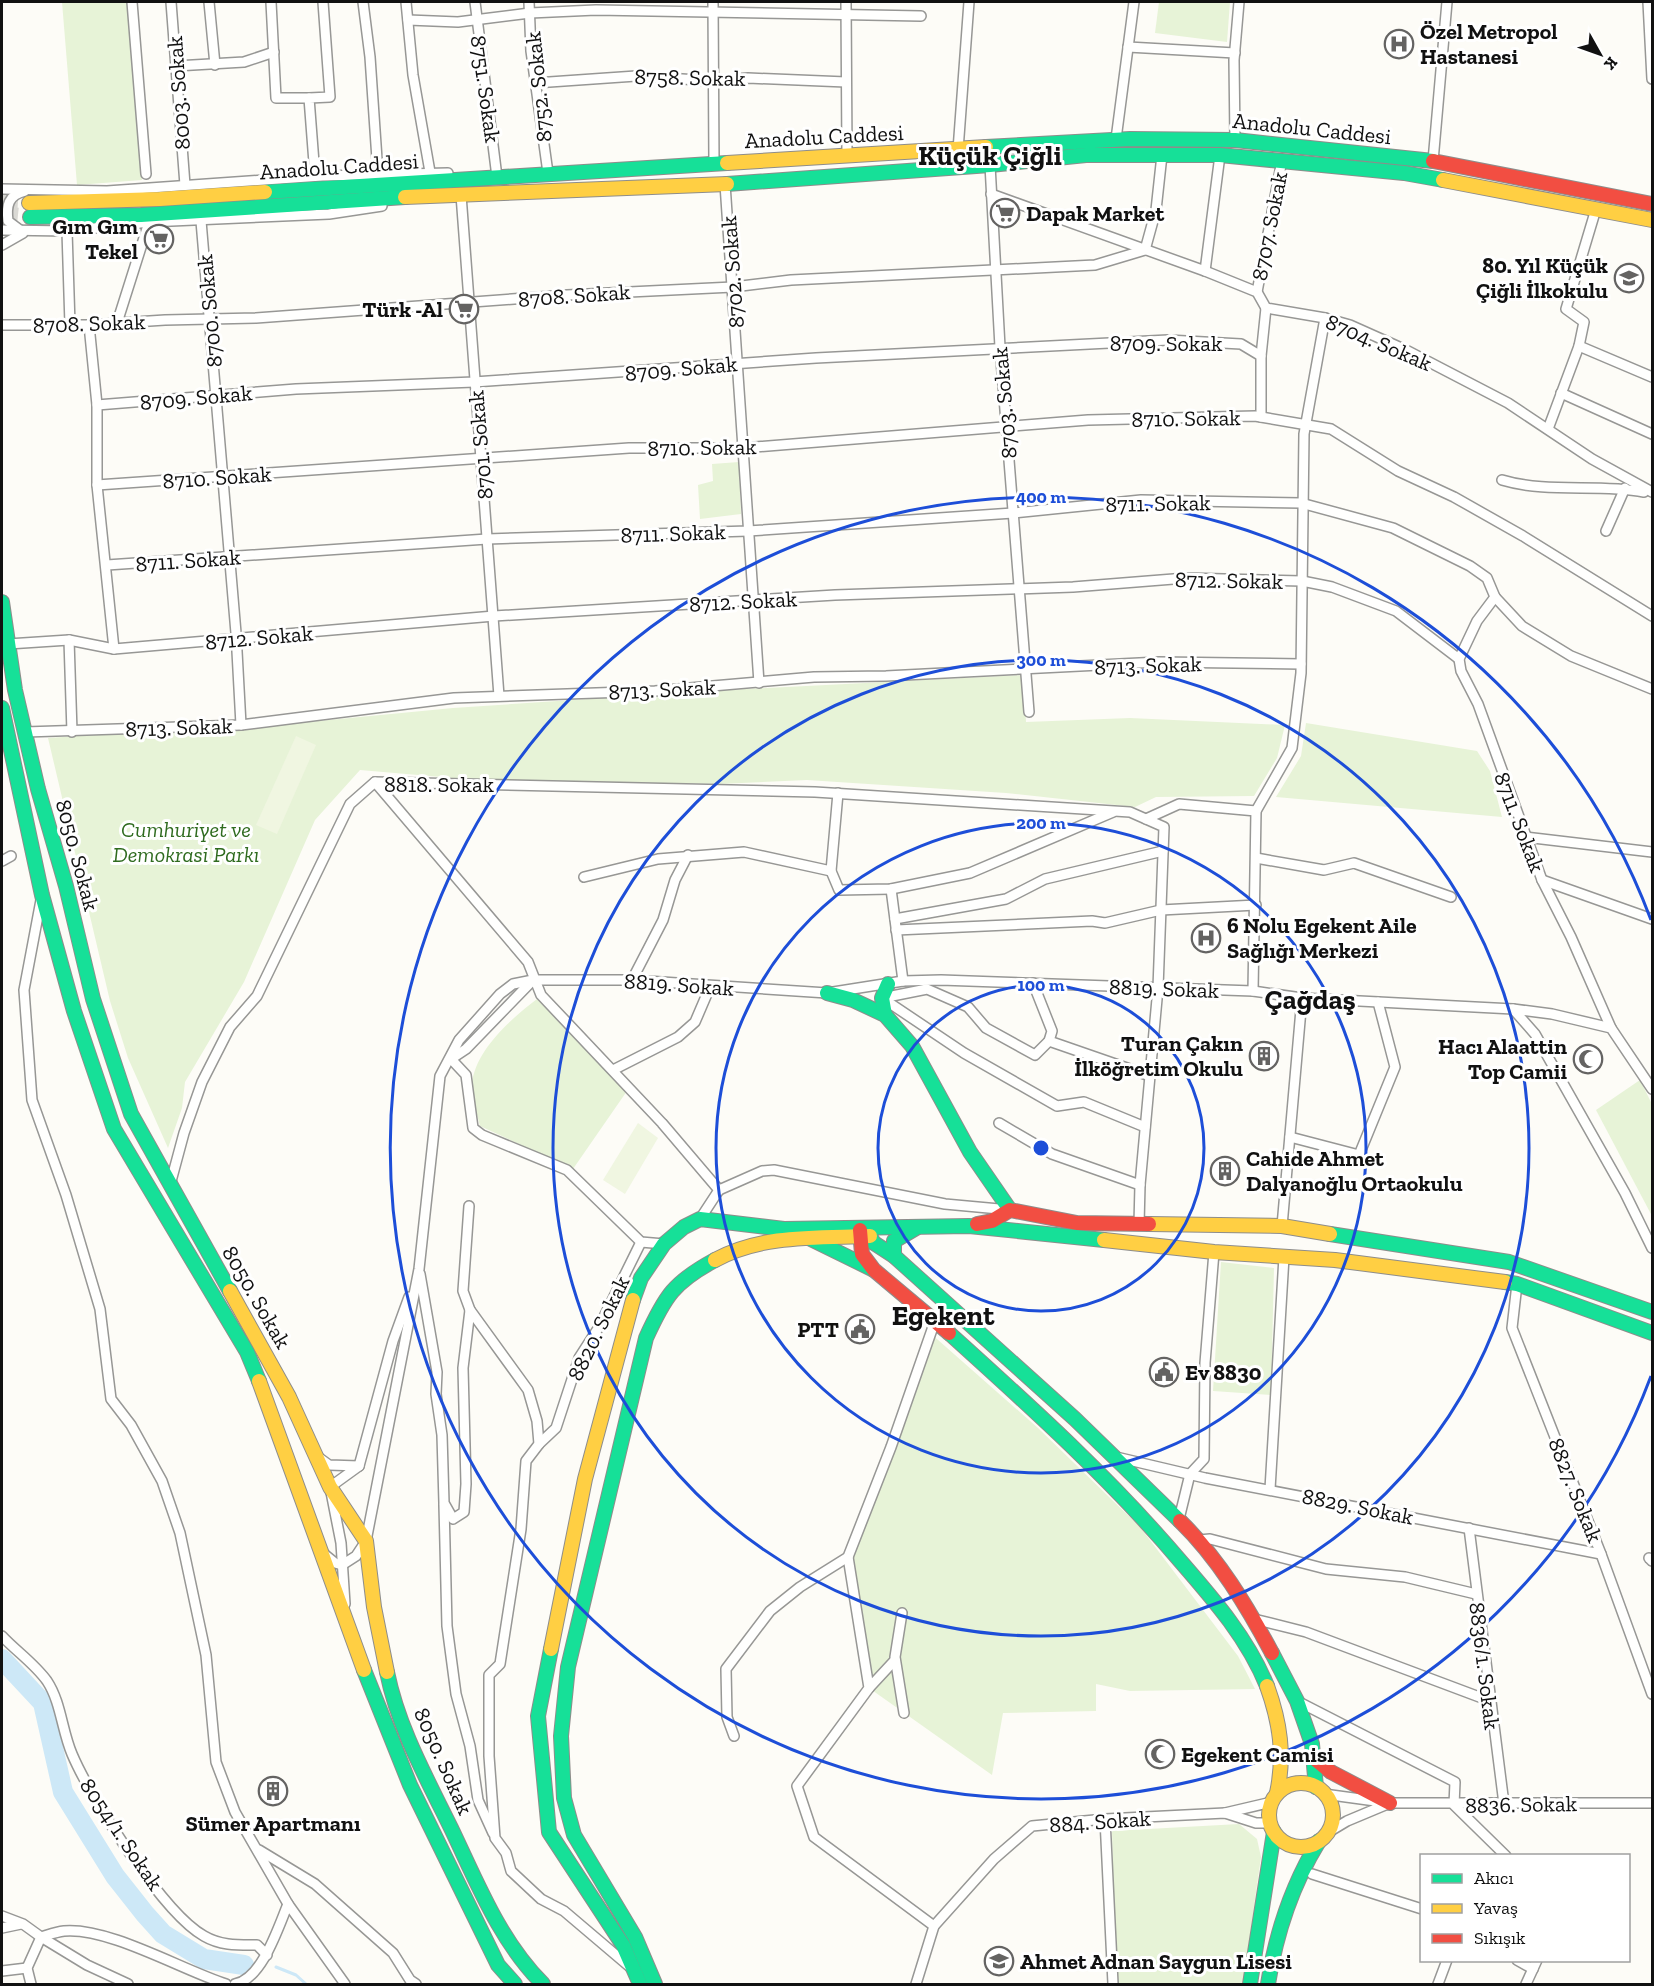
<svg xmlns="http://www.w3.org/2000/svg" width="1654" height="1986" font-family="'Zilla Slab',serif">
<rect width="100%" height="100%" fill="#fdfcf7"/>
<!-- green -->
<g fill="#e7f3d7">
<polygon points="62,2 128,2 142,180 77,185"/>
<polygon points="1159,2 1230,2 1227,42 1155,33"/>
<polygon points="739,462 741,514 700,519 698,485 713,481 712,464"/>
<polygon points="1024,675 1026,722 1130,718 1285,725 1277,758 1254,796 1156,797 1135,807 1006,793 807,780 719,784 476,780 360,770 315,820 244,982 185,1082 182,1108 168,1148 128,1058 110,1001 48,738 136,732 226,730 453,708 725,690"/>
<polygon points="1306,723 1477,751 1490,771 1502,817 1276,797 1301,756"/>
<path d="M537,999L627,1091L573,1169L480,1126C477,1113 471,1097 472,1084C475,1050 512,1018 537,999Z"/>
<polygon points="1640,1080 1652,1104 1652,1216 1596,1110"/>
<polygon points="1221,1262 1274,1268 1271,1395 1213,1391"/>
<polygon points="929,1332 1038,1428 1140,1527 1238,1656 1255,1689 1130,1691 1096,1684 1096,1711 1003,1713 992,1775 869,1688 851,1552"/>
<polygon points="1239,1824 1257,1839 1261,1857 1243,1984 1116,1984 1112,1831"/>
</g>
<!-- pitch -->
<g fill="#f0f6e1">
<polygon points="296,736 316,745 277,834 256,825"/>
<polygon points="638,1123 658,1138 625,1194 603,1180"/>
</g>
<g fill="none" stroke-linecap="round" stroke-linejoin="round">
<!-- stream -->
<polyline stroke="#cde8f7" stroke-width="3" points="276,1967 296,1975 306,1984"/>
<!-- river -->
<polyline stroke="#cde8f7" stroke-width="20" points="2,1659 43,1703 63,1792 115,1876 145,1914 163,1934 204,1959 244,1965"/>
<!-- highway-tunnel -->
<g stroke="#dad9d4" stroke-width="16" stroke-dasharray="16 8" stroke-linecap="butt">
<polyline points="2,201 29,203"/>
<polyline points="2,214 30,217"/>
</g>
<!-- street casing -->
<g stroke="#979795" stroke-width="12">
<g id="street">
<polyline points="132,2 146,174"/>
<polyline points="171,2 185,185"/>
<polyline points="209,2 215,65"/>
<polyline points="271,2 276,98 309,98"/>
<polyline points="363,2 370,57 378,174"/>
<polyline points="406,2 413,75 430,172"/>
<polyline points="475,2 497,177"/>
<polyline points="529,2 531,51 548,173"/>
<polyline points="713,2 714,163"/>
<polyline points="846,2 847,155"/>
<polyline points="1648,2 1652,79"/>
<polyline points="408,20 458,22 530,13 596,10 921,16"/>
<polyline points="1128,47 1235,53"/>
<polyline points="176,66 244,62 274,52"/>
<polyline points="535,83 636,76 713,81 748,78 846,82"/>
<polyline points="1116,139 1134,2"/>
<polyline points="1235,140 1234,60 1239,2"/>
<polyline points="958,150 969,2"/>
<polyline points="1433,161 1447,2"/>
<polyline points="990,165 1000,347 1029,712"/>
<polyline points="315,176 309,98 330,97 323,2"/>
<polyline points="725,184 759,683"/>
<polyline points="2,189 107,191 322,176 448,173"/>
<polyline points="991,194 1205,271 1257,292 1266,308 1325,318 1350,325 1406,350 1508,403 1592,459 1652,492"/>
<polyline points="461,195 499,696"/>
<polyline points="201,221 236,633 241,725"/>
<polyline points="2,230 67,231 149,222 329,214 382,206"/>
<path d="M20,230L8,221C6,206 8,195 25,191"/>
<polyline points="67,231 70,325"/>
<polyline points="2,245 23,233"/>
<polyline points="1205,271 1220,155"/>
<polyline points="1257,292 1282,160"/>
<polyline points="117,323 149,222"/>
<polyline points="2,325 89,325 165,320 256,318 567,295 733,287 791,280 1095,265 1145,250 1156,210 1162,155"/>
<polyline points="89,325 97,405 97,485 114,649"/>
<polyline points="1579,346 1652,377"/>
<polyline points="1561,393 1652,434"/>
<polyline points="97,405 296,389 474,382 816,358 1168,340 1241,344 1261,356"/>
<polyline points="1261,417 1261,356 1266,308"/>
<polyline points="1548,429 1579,346 1584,322 1566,309 1596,209"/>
<path d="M1502,480C1549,494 1597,483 1644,492"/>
<polyline points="97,485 629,448 743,448 1088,420 1255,416 1331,429 1398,471 1454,497 1523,536 1652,616"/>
<polyline points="1606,531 1625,488"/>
<polyline points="107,565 487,539 748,531 1013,513 1141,500 1301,503 1393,528 1470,566 1487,578 1495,597 1477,621 1459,659 1461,671 1478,704 1542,880 1571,937 1611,1028"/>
<polyline points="1495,597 1522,626 1571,656 1652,689"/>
<polyline points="69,640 72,732"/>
<polyline points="8,644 69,640 114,649 494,616 835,595 1073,587 1186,578 1302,581 1332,587 1396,611 1459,659"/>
<polyline points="25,732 241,725 454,698 655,691 814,677 886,676 1159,662 1301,664"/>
<polyline points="375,782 528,962 541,995 662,1123 719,1190 700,1219"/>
<polyline points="838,793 831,871 839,890 891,889 970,873 1113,812"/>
<polyline points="1146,819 1179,804 1256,811"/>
<polyline points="1525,837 1652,852"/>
<polyline points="1256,858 1324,870 1354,863 1451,897"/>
<polyline points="2,861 11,856"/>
<polyline points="584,877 658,859 744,852 831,871"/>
<polyline points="1542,880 1652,919"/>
<polyline points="891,889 903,981"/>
<polyline points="41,900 24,990 32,1100 66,1195 100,1309 111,1399 131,1425 162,1481 180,1533 206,1655 216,1762 235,1812 288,1904 345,1984"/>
<polyline points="895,919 1006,899 1045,879 1163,851"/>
<polyline points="896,930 1092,921 1105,923 1161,910 1256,905"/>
<polyline points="632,980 663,920 675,880 688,855"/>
<polyline points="1033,983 1052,1031 1049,1041 1150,1076"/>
<polyline points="1253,991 1256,811 1292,748 1301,673 1304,434 1325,318"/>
<polyline points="882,998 964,1053 1057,1106 1084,1102 1145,1127"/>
<polyline points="882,998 927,989 968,1007 986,1028 1035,1055 1049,1041"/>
<polyline points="1513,1009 1535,1034 1625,1193 1652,1248"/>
<polyline points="451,1059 466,1075 473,1128 482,1135 567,1170 641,1242 664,1244"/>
<polyline points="451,1059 466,1049 532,981"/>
<polyline points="613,1070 678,1037 695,1022 710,987"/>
<polyline points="999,1123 1052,1154 1140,1185"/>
<polyline points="1290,1137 1359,1155 1395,1067 1378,1002"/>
<polyline points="170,1185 184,1133 202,1082 230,1027 257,996 350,804 375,782 815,792 1130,812 1164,827 1158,988 1140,1185 1139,1224"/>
<polyline points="719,1190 762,1171 774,1170 945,1204 1010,1210"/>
<polyline points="469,1206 463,1291 470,1310 528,1390 537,1421 539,1444 526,1461 521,1529 500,1664 489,1675 489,1756 495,1838 506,1853 511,1871 541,1899 564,1911 630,1967"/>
<polyline points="1282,1226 1302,998"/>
<polyline points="420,1274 437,1372 436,1394 442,1435 444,1503 453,1519 464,1512 466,1484 463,1368 470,1310"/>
<polyline points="1517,1284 1512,1328 1601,1554 1652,1694"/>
<polyline points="539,1444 556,1428 579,1358 599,1327 641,1242"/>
<polyline points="318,1457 329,1465 359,1466 393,1341 409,1297"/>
<polyline points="1116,1457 1205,1478 1601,1554"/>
<polyline points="1270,1489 1284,1257"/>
<polyline points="444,1505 447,1626 456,1694 470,1746 478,1800 493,1833"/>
<polyline points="1179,1519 1190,1474 1204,1459 1205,1363 1214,1252"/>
<polyline points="1469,1528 1504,1804"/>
<polyline points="1199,1540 1210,1539 1326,1569 1405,1577 1476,1594"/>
<polyline points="324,1554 335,1563 342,1565 356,1556 366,1541 419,1269 440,1076 459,1040 500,994 513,984 533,980 632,980 827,993 903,981 941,980 1253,991 1302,998 1513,1009 1552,1014 1611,1028 1652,1089"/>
<polyline points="848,1557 869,1688 797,1786 814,1837 934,1926"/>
<polyline points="1649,1558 1652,1561"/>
<polyline points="345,1604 341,1543 330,1487 359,1466"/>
<polyline points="902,1613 895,1657 904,1713"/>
<polyline points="1254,1619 1306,1632 1490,1701"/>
<path d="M2,1636C16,1651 35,1664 47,1681C61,1702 62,1731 72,1754C91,1799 163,1913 204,1936C221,1946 239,1945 257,1945L267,1955"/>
<polyline points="869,1688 895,1660"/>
<polyline points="1297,1701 1455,1782 1454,1805 1506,1856"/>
<polyline points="734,1736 727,1717 726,1669 770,1611 800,1587 848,1557 891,1447 935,1321"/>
<polyline points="1324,1794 1390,1803 1347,1821 1327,1833"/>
<polyline points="1390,1803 1652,1803"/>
<polyline points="1225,1813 1272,1802"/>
<polyline points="1105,1819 1113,1984"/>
<polyline points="259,1850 315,1884 393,1953 410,1980 416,1984"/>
<polyline points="1312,1874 1422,1909"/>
<path d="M2,1916L23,1924L41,1937C48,1935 56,1932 64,1931C109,1927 182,1970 226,1984"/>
<polyline points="2,1928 21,1924"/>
<polyline points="1517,1960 1533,1969"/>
<polyline points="2,1971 27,1968"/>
<polyline points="31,1984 27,1968 41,1937 87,1965 128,1984"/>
<path d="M235,1984C262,1979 278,1928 288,1904"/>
<polyline points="916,1984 934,1926 994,1859 1032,1826 1105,1819 1225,1813 1256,1823 1270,1823"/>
<polyline points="1438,1984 1447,1960"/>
<polyline points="1526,1984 1537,1960"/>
</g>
</g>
<!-- fast casing -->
<g stroke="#8e8d8b" stroke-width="16">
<g id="fast">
<polyline points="986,147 1130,139 1235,140 1433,161"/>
<polyline points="727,184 990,165 1086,155 1220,155 1404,173 1443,180"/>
<polyline points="265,192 727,163"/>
<polyline points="30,217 141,215 405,197"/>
<polyline points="2,602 15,690 38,789 66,886 93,999 131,1114 230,1291"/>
<polyline points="2,708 42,895 74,1011 114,1129 247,1352 259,1381"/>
<polyline points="827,993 853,1000 885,1015 912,1046 970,1152 1010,1210"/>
<polyline points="885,1015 882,998 888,984"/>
<polyline points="866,1230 874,1243 894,1256 1075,1419 1180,1521"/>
<polyline points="1330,1234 1509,1262 1652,1312"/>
<polyline points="811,1239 872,1269"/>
<polyline points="894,1256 894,1241 916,1228"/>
<polyline points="1505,1282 1517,1284 1652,1333"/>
<polyline points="633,1300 641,1278 664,1244 684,1227 700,1219 784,1229 969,1226 1104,1240"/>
<path d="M949,1333C1031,1407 1111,1479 1182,1563C1215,1601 1248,1639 1267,1686"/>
<polyline points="551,1649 538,1716 549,1832 623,1945 640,1984"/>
<polyline points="1272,1653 1297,1701 1312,1744 1316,1787"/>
<polyline points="364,1670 410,1785 498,1965 515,1984"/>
<path d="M387,1672C398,1727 426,1777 451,1828C477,1882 499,1940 543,1984"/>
<path d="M655,1984L635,1937L574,1835L564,1798L561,1736L568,1667L646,1338C665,1296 674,1282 715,1260"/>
<polyline points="1250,1984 1274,1832"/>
<path d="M1268,1984C1276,1933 1292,1885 1319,1841"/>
</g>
</g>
<!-- slow casing -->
<g stroke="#8e8d8b" stroke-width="16">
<g id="slow">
<polyline points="727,163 986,147"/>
<polyline points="1443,180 1652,220"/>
<polyline points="405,197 727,184"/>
<polyline points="29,203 160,199 265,192"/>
<polyline points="1149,1224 1282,1226 1330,1234"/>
<polyline points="1104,1240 1214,1252 1335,1260 1505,1282"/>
<path d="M715,1260C762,1234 818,1238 870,1236"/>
<polyline points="230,1291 289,1397 330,1487 366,1541 374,1607 387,1672"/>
<polyline points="259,1381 364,1670"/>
<polyline points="551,1649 585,1479 633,1300"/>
<path d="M1267,1686C1280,1722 1285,1755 1277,1793"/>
<circle cx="1301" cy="1815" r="32"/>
</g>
</g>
<!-- jam casing -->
<g stroke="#8e8d8b" stroke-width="16">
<g id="jam">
<polyline points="1433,161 1652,204"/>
<polyline points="977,1224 992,1221 1010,1210 1077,1223 1149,1224"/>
<polyline points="860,1230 862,1254 874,1270 949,1333"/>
<path d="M1180,1521C1218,1558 1247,1606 1272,1653"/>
<polyline points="1315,1759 1331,1772 1390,1803"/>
</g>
</g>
<!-- street -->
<use href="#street" stroke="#fffffe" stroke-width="9"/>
<!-- fast -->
<use href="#fast" stroke="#16e098" stroke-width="14"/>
<!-- slow -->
<use href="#slow" stroke="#ffcf43" stroke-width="14"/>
<!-- jam -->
<use href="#jam" stroke="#f24e42" stroke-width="14"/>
</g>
<!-- distance rings -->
<g fill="none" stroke="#1d4ed8" stroke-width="3">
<circle cx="1041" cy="1148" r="163"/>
<circle cx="1041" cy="1148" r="325"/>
<circle cx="1041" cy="1148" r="488"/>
<path d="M1651 1376A651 651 0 1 1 1651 920"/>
</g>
<!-- icons -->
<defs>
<g id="hospital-ring" transform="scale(1.5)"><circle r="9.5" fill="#fff" stroke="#646362" stroke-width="1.5"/><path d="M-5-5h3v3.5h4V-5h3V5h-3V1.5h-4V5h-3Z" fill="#646362"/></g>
<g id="supermarket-ring" transform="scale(1.5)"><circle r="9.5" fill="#fff" stroke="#646362" stroke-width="1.5"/><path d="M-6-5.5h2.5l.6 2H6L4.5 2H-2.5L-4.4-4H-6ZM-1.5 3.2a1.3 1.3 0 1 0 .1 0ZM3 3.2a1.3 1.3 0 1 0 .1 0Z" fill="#646362"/></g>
<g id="school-ring" transform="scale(1.5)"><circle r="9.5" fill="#fff" stroke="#646362" stroke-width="1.5"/><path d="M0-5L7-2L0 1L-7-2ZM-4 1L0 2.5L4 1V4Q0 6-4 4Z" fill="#646362"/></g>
<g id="building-ring" transform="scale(1.5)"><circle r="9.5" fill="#fff" stroke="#646362" stroke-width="1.5"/><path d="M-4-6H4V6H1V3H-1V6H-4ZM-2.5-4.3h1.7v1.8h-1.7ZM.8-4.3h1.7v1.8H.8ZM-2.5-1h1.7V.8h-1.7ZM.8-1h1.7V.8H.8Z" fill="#646362"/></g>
<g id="mosque-ring" transform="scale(1.5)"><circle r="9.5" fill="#fff" stroke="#646362" stroke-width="1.5"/><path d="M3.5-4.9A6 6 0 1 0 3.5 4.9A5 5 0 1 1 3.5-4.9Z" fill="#646362"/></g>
<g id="civic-ring" transform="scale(1.5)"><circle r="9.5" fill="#fff" stroke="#646362" stroke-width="1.5"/><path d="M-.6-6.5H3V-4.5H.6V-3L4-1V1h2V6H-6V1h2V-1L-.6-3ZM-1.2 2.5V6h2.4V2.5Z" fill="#646362"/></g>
</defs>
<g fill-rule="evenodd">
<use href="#hospital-ring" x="1399" y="44"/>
<use href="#supermarket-ring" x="1005" y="213"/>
<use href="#supermarket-ring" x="159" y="239"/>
<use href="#school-ring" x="1629" y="278"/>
<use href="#supermarket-ring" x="464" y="309"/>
<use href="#hospital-ring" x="1206" y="938"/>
<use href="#building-ring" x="1264" y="1056"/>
<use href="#mosque-ring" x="1588" y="1059"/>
<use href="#building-ring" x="1225" y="1171"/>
<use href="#civic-ring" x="860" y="1329"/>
<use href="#civic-ring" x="1164" y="1372"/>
<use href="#mosque-ring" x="1160" y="1754"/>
<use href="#building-ring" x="273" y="1791"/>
<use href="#school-ring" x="999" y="1961"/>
</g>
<g text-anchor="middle" stroke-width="6" stroke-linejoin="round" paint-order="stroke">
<!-- poi labels -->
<g font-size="22" font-weight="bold" fill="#111" stroke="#fff" text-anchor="start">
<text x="1420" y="39">Özel Metropol<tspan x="1420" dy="25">Hastanesi</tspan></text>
<text x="1026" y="221">Dapak Market</text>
<text x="138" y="234" text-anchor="end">Gım Gım<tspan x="138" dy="25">Tekel</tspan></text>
<text x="1608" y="273" text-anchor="end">80. Yıl Küçük<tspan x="1608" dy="25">Çiğli İlkokulu</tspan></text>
<text x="443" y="317" text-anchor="end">Türk -Al</text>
<text x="1227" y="933">6 Nolu Egekent Aile<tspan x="1227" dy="25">Sağlığı Merkezi</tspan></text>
<text x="1243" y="1051" text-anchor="end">Turan Çakın<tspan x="1243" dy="25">İlköğretim Okulu</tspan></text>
<text x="1567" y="1054" text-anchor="end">Hacı Alaattin<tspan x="1567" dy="25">Top Camii</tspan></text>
<text x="1246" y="1166">Cahide Ahmet<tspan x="1246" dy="25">Dalyanoğlu Ortaokulu</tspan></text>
<text x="839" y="1337" text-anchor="end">PTT</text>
<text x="1185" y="1380">Ev 8830</text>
<text x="1181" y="1762">Egekent Camisi</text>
<text x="273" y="1831" text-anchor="middle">Sümer Apartmanı</text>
<text x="1020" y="1969">Ahmet Adnan Saygun Lisesi</text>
</g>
<!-- street labels -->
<g font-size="22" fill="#111" stroke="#fff">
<text transform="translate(690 77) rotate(1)" y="8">8758. Sokak</text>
<text transform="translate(538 87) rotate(-96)" y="8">8752. Sokak</text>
<text transform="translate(486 89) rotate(82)" y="8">8751. Sokak</text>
<text transform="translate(178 93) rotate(-94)" y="8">8003. Sokak</text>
<text transform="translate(1312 128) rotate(6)" y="8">Anadolu Caddesi</text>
<text transform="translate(824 136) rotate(-3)" y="8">Anadolu Caddesi</text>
<text transform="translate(339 166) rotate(-4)" y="8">Anadolu Caddesi</text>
<text transform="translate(1269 226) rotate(-79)" y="8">8707. Sokak</text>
<text transform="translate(732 272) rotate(-94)" y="8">8702. Sokak</text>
<text transform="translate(574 295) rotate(-4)" y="8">8708. Sokak</text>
<text transform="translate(209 311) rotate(-95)" y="8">8700. Sokak</text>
<text transform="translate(89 323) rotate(-2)" y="8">8708. Sokak</text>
<text transform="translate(1379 342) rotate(23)" y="8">8704. Sokak</text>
<text x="1166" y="351">8709. Sokak</text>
<text transform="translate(681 368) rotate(-5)" y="8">8709. Sokak</text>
<text transform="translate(196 397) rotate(-5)" y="8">8709. Sokak</text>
<text transform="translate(1004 403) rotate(-95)" y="8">8703. Sokak</text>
<text transform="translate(1186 418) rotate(-1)" y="8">8710. Sokak</text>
<text transform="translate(480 445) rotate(-95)" y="8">8701. Sokak</text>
<text transform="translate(702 447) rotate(-1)" y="8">8710. Sokak</text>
<text transform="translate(217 477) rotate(-4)" y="8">8710. Sokak</text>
<text transform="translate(1158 503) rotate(-1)" y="8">8711. Sokak</text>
<text transform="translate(673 533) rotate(-2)" y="8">8711. Sokak</text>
<text transform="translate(188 560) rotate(-4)" y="8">8711. Sokak</text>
<text transform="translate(1229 580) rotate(1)" y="8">8712. Sokak</text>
<text transform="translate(743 601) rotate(-3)" y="8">8712. Sokak</text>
<text transform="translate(259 637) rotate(-5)" y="8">8712. Sokak</text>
<text transform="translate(1148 665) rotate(-2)" y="8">8713. Sokak</text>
<text transform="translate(662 689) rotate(-3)" y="8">8713. Sokak</text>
<text transform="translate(179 727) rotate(-2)" y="8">8713. Sokak</text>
<text x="439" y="792">8818. Sokak</text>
<text transform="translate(1520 822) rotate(69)" y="8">8711. Sokak</text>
<text transform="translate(78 855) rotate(75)" y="8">8050. Sokak</text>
<text transform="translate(679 984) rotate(4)" y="8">8819. Sokak</text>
<text transform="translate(1164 988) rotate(2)" y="8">8819. Sokak</text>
<text transform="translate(257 1297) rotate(60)" y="8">8050. Sokak</text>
<text transform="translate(598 1328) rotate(-64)" y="8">8820. Sokak</text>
<text transform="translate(1576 1490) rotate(68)" y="8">8827. Sokak</text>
<text transform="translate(1358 1506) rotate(11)" y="8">8829. Sokak</text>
<text transform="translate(1485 1666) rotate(83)" y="8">8836/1. Sokak</text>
<text transform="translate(444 1761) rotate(66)" y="8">8050. Sokak</text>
<text transform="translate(1521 1804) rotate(-1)" y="8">8836. Sokak</text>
<text transform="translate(1100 1821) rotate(-4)" y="8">884. Sokak</text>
<text transform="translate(122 1834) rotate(56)" y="8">8054/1. Sokak</text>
</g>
<!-- park labels -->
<g font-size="22" font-style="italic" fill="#2f6b1f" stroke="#fff">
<text x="186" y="837">Cumhuriyet ve<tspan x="186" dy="25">Demokrasi Parkı</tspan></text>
</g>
<!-- district labels -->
<g font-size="28" font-weight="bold" fill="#111" stroke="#fff">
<text x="990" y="165">Küçük Çiğli</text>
<text x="1310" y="1009">Çağdaş</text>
<text x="943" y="1325">Egekent</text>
</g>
</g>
<circle cx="1041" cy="1148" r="9" fill="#1d4ed8" stroke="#fff" stroke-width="3"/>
<g font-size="18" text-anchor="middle" font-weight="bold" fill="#1d4ed8" stroke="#fff" stroke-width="6" stroke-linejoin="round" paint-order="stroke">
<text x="1041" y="503">400 m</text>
<text x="1041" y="666">300 m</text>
<text x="1041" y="829">200 m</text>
<text x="1041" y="991">100 m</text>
</g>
<!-- border -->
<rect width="1654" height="1986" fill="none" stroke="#111111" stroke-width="6"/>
<!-- legend -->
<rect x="1420" y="1854" width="210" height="108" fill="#ffffff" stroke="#a0a0a0" stroke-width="1.5"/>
<rect x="1432" y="1874" width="30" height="9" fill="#16e098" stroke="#a0a0a0" stroke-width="1.5"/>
<text x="1474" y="1884" font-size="18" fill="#111111">Akıcı</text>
<rect x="1432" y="1904" width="30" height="9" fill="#ffcf43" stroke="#a0a0a0" stroke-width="1.5"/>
<text x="1474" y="1914" font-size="18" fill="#111111">Yavaş</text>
<rect x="1432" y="1934" width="30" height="9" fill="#f24e42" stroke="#a0a0a0" stroke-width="1.5"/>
<text x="1474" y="1944" font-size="18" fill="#111111">Sıkışık</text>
<!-- north arrow -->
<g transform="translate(1600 54) rotate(130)" stroke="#ffffff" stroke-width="4.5" paint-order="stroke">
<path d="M0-4.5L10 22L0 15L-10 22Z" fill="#111111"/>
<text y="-9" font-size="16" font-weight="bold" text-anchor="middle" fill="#111111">K</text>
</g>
</svg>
